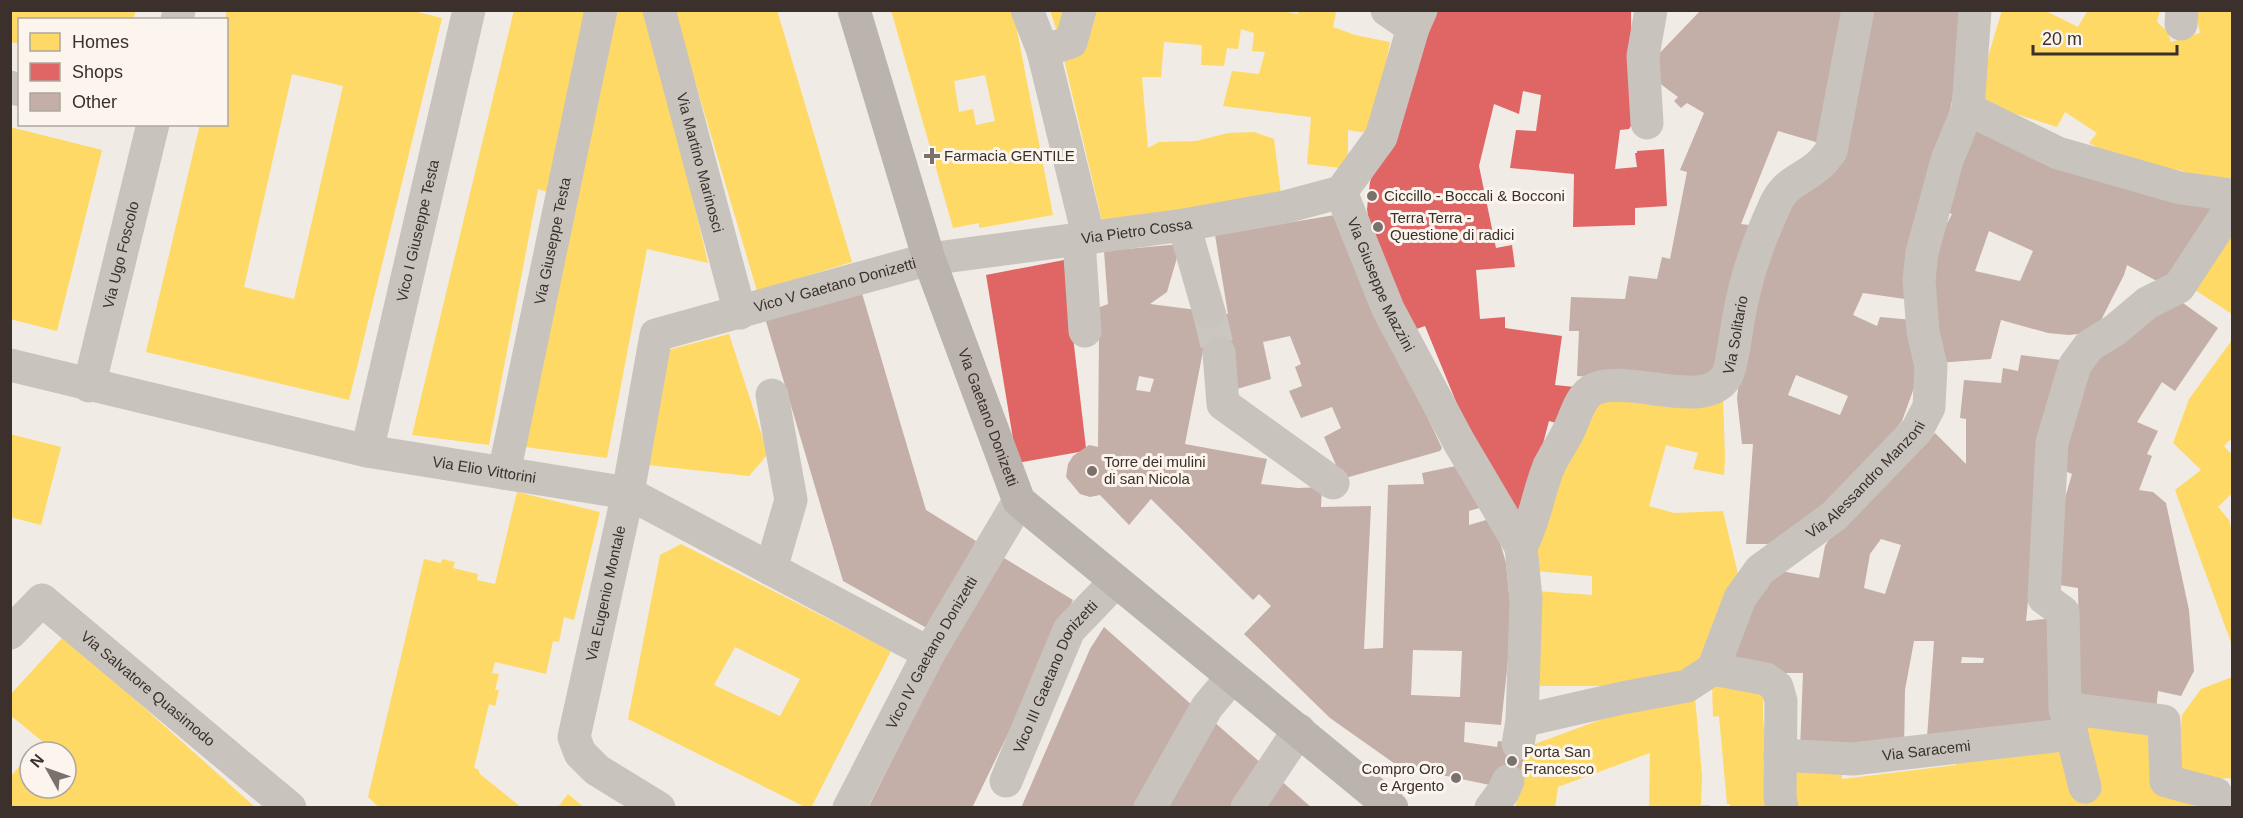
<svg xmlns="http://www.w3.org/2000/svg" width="2243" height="818" font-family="Helvetica,sans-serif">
<rect width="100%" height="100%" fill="#f0ebe5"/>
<!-- homes -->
<g fill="#ffd966" fill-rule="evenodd">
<polygon points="10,10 136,10 133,20 20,20 20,44 10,42"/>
<path d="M227,10H410L442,18L349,400L146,352L200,124H226L225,20ZM292,74L343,86L294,299L244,287Z"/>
<polygon points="514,10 586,10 547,192 538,189 489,445 412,435"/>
<polygon points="613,10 648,10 708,263 647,249 607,458 525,447"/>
<polygon points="674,10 777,10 852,262 757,291"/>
<path d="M891,10H1013L1053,215L979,228V223L953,228ZM985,75L995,121L976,125L973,109L959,112L954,81Z"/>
<polygon points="1050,10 1277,10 1298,14 1299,10 1330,10 1336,13 1333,27 1355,35 1390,42 1373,134 1348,130 1348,169 1307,164 1311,117 1223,106 1232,71 1259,74 1265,52 1252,51 1254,33 1241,29 1238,49 1227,48 1224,66 1201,65 1202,45 1164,42 1161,77 1142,77 1148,148 1159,142 1196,141 1228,133 1254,132 1274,139 1281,194 1102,221 1059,38"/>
<polygon points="2002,10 2044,10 2078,27 2088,10 2160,10 2157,22 2168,32 2171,42 2200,33 2195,10 2232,10 2232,187 2227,187 2179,170 2133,166 2089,143 2097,133 2065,112 2057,127 1975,101"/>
<polygon points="10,127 102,150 57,331 10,319"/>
<polygon points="2232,226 2232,314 2192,288"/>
<polygon points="729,334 768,454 749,476 648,465 668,350"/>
<polygon points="2232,340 2232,438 2224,446 2232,455 2232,493 2218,507 2229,520 2232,532 2232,645 2175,490 2201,470 2173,443 2189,399"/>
<polygon points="1723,398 1725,457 1724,475 1693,469 1698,453 1666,445 1649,506 1674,513 1723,511 1738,574 1697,663 1682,674 1622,686 1540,686 1536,591 1592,595 1592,576 1535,571 1537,548 1589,400"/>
<polygon points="10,434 61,447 41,525 10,517"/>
<polygon points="517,492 600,512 574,620 564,617 559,642 553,641 546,674 495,662 492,673 499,674 495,690 499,690 495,706 489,704 474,768 478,769 480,774 522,808 380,808 368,797 424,559 441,563 442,559 455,562 453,568 478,574 477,580 495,584"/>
<path d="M681,544L891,651L811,808H807L628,719L660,555ZM735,647L800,679L780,716L714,685Z"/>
<polygon points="64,636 256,808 10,808 10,777 30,755 30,788 66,788 66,752 33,752 42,741 10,715 10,695"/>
<polygon points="2232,677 2232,778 2176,781 2182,715 2201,689"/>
<polygon points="1712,683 1763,686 1763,718 1773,808 1730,808 1730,804 1727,804 1719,716 1713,717"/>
<polygon points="1695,697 1702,775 1701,805 1710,805 1710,808 1649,808 1650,753 1558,787 1555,808 1515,808 1522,783 1518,783 1527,744 1532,745 1643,704"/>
<polygon points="2086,716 2154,730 2193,800 2194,808 1793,808 1791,770 1842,770 1842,779 1956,765 1957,759 2084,746"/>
<polygon points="568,794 585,808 557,808"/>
</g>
<!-- shops -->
<g fill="#e06666">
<polygon points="1436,10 1631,10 1632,124 1629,129 1620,130 1615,169 1637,167 1635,153 1637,153 1637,151 1664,149 1667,206 1635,208 1635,225 1573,227 1574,174 1510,168 1516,130 1536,131 1541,95 1523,91 1519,114 1494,104 1479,166 1496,248 1512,245 1515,267 1476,270 1480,319 1505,317 1505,328 1562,336 1555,385 1575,387 1567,426 1549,421 1524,515 1510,513 1459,409 1425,326 1411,331 1370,229 1367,209 1370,182 1380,152"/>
<polygon points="1064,260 1086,448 1079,452 1017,463 986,275"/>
</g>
<!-- building -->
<g fill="#c3afa7" fill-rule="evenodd">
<polygon points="1701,10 1846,10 1826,145 1778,131 1741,224 1749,225 1712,383 1686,385 1577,376 1579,331 1569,331 1571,297 1625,299 1629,276 1657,279 1662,257 1670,259 1687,172 1680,170 1704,113 1687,103 1681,108 1674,101 1678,97 1650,76 1652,61"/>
<path d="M1868,10H1966L1963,39L1951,106L1910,254L1905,299L1863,293L1853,315L1877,326L1880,317L1913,320L1919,374L1902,421L1851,487L1782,544H1746L1753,444H1742L1737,398L1748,307L1796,197ZM1796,375L1848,396L1840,415L1788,395Z"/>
<path d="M1971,127L2220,204L2168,287L2127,265L2124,275L2099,324L2087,333L2069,335L2048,333L2001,320L1991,359L1937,363L1930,317L1939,239L1952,214L1941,210ZM1989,231L2033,251L2020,281L1975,271Z"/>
<path d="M1341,214L1387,331L1442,448L1440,451L1342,479L1324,437L1341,428L1332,407L1301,418L1289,391L1302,386L1295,367L1301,364L1290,336L1263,342L1271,379L1237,389L1229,355L1203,351L1185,444L1267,459L1261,484L1298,488L1322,487L1321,507L1371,506L1364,649L1383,648L1388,485L1424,484L1422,473L1461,465L1486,506L1469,511V525L1493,518L1506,563L1512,624L1501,725L1465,722L1464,742L1497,747L1498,741L1527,744L1518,783L1490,785L1398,766L1330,718L1244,634L1271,606L1259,594L1253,600L1151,499L1129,525L1100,495L1090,497L1080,494L1066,477L1068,464L1073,456L1089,445L1098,447L1099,337L1095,309L1108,304L1104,251L1181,244L1167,292L1150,304L1228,314L1215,235ZM1139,376L1154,379L1150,392L1136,390ZM1413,650L1462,651L1460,697L1411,695Z"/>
<polygon points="861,290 926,510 976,541 932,631 843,581 765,318"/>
<polygon points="2176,298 2218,328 2175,391 2162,382 2137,422 2158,431 2147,454 2152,456 2139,490 2153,492 2166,503 2189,610 2194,671 2181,696 2158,691 2156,709 2080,695 2078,588 2053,584 2055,533 2072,474 2058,468 2093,362"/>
<path d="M2021,355L2061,360L2048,399L2026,621L2054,618L2059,728L1927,737L1934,641H1914L1905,690L1904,749L1800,750L1803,673H1768L1730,665L1769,569L1819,578L1825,546L1839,523L1935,433L1966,464V419L1960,418L1964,380L2001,383L2003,368L2018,371ZM1881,539L1901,545L1885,594L1864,588L1870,554ZM1962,657L1984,658L1983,663H1961Z"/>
<polygon points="996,553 1073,600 972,808 868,808"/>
<polygon points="1104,627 1193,706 1135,808 1021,808 1090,649"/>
<polygon points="1213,721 1262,764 1234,808 1165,808"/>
<polygon points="1279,779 1312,808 1262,808"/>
</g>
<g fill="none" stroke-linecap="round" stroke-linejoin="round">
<!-- street-tunnel -->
<polyline stroke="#ccc6c0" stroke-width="33" stroke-dasharray="33 16" stroke-linecap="butt" points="1209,312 1219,353"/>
<!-- street -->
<g stroke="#c9c3be" stroke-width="33">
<path id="s1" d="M659,10L740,313"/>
<polyline points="1027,10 1043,51 1089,239"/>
<polyline points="1387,10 1413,28"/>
<path id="s2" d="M1421,10L1413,28L1381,137L1341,192L1388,309L1459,442L1521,547L1526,599L1522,721L1518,744"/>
<polyline points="177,20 179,10"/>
<polyline points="2181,24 2182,10"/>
<polyline points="1043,51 1071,42 1080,10"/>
<polyline points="10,87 20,90"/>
<polyline points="1968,109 2058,153 2180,188 2232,195"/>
<polyline points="1647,123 1643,56 1651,10"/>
<polyline points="1184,225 1209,312"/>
<polyline points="1079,241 1085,331"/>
<polyline points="1219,353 1223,404 1333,483"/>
<path id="s3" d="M10,365L367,451L628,493L929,653"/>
<path id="s4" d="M89,386L153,124"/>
<path id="s5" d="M367,451L469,10"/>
<path id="s6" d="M504,473L601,10"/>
<path id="s7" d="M1521,547C1535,521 1538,493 1549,466C1555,454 1563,442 1569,430C1575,418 1579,399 1591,391C1622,371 1704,413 1726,377C1732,369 1737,324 1740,311C1746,277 1760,238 1774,207C1785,181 1801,181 1819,165C1824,161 1827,156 1831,151L1858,10"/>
<polyline points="771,569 791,500 772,395"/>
<path id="s8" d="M10,633L42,600L290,808"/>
<path id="s9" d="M1713,669L1740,598L1760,570L1834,516L1917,430L1929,407L1931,366L1923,332L1919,280L1922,253L1947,160L1968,109L1975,10"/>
<polyline points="2065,708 2164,721 2166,781 2216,794 2219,808"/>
<polyline points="1522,721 1622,698 1687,686 1713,669 1766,679 1777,687 1781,701 1780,797 1782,808"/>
<path id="s10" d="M1780,755L1853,759L2072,734"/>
<path id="s11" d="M1006,781L1069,630L1116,581"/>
<polyline points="2085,787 2065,708 2063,612 2044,598 2052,443 2075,365 2089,346 2115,330 2147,303 2179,287 2232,206"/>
<path id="s12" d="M659,808L597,770L580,753L574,737L628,493L656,335L929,259L1184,225L1285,207L1341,192"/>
<path id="s13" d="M849,808L929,653L1019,501"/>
<polyline points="1150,808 1207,707 1232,677"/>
<polyline points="1247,808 1299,730"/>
<polyline points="1491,808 1503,792 1508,781"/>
</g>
<!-- secondary -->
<path stroke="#bab3ae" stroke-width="33" id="s14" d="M854,10L929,259L1019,501L1392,808"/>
</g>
<!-- markers -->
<g fill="#7a716c" stroke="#fbf5ee" stroke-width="2">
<path d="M929 147h6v6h6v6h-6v6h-6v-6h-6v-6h6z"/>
<circle cx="1372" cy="196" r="6"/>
<circle cx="1378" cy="227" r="6"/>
<circle cx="1092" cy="471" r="6"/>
<circle cx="1512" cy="761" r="6"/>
<circle cx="1456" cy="778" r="6"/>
</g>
<g text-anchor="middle" stroke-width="6" stroke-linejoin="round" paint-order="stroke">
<!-- poi labels -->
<g font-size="15" fill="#3b302b" stroke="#fbf5ee" text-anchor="start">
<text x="944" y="161">Farmacia GENTILE</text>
<text x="1384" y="201">Ciccillo - Boccali &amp; Bocconi</text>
<text x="1390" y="223">Terra Terra -<tspan x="1390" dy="17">Questione di radici</tspan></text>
<text x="1104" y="467">Torre dei mulini<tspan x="1104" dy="17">di san Nicola</tspan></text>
<text x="1524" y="757">Porta San<tspan x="1524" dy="17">Francesco</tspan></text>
<text x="1444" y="774" text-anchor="end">Compro Oro<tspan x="1444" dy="17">e Argento</tspan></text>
</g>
<!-- street labels -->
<g font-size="15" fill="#3b302b" stroke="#fbf5ee">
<text dy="5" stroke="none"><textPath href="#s1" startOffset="158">Via Martino Marinosci</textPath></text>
<text dy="5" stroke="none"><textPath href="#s5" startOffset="226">Vico I Giuseppe Testa</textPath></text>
<text dy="5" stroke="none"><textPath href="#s12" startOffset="1017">Via Pietro Cossa</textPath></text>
<text dy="5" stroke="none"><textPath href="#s6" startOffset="237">Via Giuseppe Testa</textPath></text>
<text dy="5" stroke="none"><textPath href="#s4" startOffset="135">Via Ugo Foscolo</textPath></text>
<text dy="5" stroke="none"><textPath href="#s2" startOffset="302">Via Giuseppe Mazzini</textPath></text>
<text dy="5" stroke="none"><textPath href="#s12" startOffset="710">Vico V Gaetano Donizetti</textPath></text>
<text dy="5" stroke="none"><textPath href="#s7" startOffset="357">Via Solitario</textPath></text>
<text dy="5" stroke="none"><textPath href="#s14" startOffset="429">Via Gaetano Donizetti</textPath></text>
<text dy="5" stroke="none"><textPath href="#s3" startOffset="486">Via Elio Vittorini</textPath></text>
<text dy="5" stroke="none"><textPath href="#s9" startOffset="250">Via Alessandro Manzoni</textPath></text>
<text dy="5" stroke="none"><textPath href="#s12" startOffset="261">Via Eugenio Montale</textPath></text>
<text dy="5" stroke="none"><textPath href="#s13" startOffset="176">Vico IV Gaetano Donizetti</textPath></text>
<text dy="5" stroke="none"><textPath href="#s11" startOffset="116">Vico III Gaetano Donizetti</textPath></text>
<text dy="5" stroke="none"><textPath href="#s8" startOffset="184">Via Salvatore Quasimodo</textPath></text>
<text dy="5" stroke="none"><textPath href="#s10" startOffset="147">Via Saracemi</textPath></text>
</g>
</g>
<!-- border -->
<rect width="2243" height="818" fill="none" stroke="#3b302b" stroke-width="24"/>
<!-- legend -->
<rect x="18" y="18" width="210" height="108" fill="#fbf5ee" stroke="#aea6a0" stroke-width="1.5"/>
<rect x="30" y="33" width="30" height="18" fill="#ffd966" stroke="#aea6a0" stroke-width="1.5"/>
<text x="72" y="48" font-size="18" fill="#3b302b">Homes</text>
<rect x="30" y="63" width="30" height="18" fill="#e06666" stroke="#aea6a0" stroke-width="1.5"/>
<text x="72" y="78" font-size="18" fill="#3b302b">Shops</text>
<rect x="30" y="93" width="30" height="18" fill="#c3afa7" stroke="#aea6a0" stroke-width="1.5"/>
<text x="72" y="108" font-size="18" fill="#3b302b">Other</text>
<!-- north arrow -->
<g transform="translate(48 770) rotate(310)"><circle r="28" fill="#fbf5ee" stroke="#aea6a0" stroke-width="1.5"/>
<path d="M0-4.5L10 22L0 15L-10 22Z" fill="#7a716c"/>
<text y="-9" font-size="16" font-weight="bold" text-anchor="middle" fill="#3b302b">N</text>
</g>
<!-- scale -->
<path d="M2033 45v9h144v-9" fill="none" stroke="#3b302b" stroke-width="3"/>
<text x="2042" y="45" font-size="18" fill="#3b302b" stroke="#fbf5ee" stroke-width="4.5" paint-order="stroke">20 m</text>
</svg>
